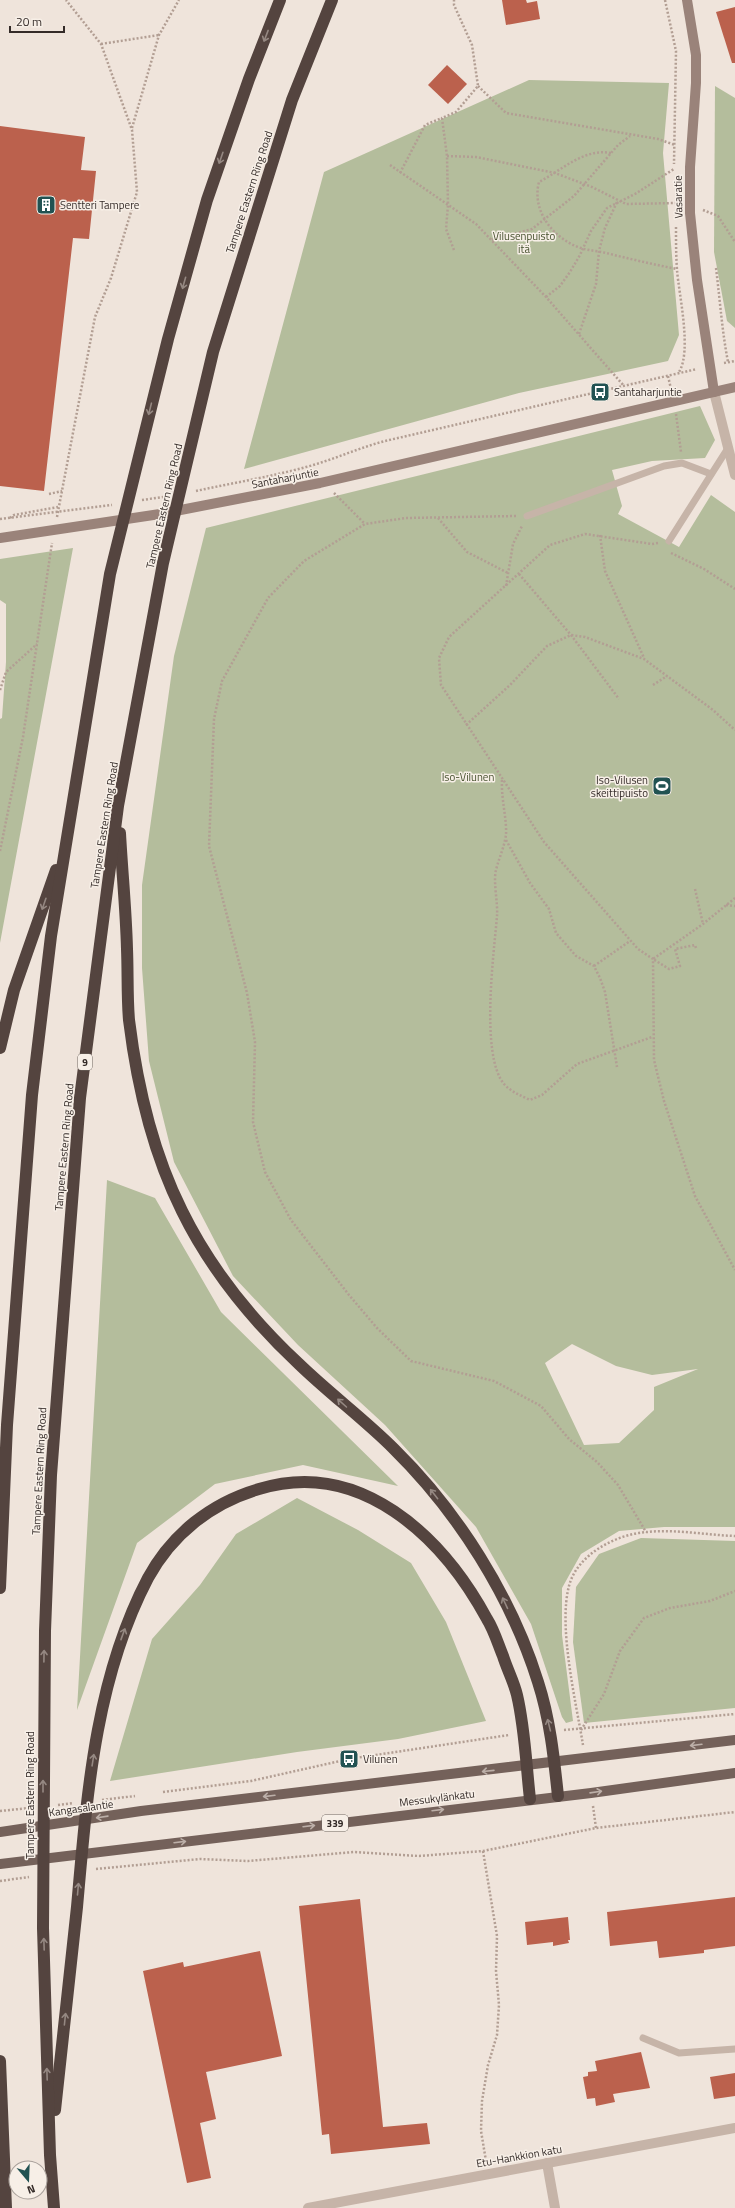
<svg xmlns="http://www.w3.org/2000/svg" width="735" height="2208" font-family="'Titillium Web',sans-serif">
<rect width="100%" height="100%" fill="#efe4db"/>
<!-- green -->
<g fill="#b4bd9c" fill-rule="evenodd">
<polygon points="529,80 669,83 663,153 679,335 668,361 519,393 244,469 324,172"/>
<polygon points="715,86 735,98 735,328 727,321 714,252"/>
<path d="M700,406L715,440L705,458L652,461L612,470L622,506L618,514L679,547L711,495L735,512V1527H664L619,1531L581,1554L562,1588V1635L573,1721L566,1723L562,1717L531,1624L476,1527L385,1425L298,1345L233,1276L174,1162L149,1061L142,968V885L174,656L206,528ZM572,1344L616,1366L652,1375L698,1369L654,1387V1410L619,1443L584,1445L545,1363Z"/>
<polygon points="73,548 0,943 0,719 2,718 6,662 6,604 0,600 0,559"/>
<polygon points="107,1180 155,1198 221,1312 398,1486 303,1465 215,1484 137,1543 77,1710"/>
<polygon points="297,1498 358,1530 411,1563 446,1622 486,1721 398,1739 297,1752 110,1781 152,1639 200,1585 236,1534"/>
<polygon points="641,1538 735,1541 735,1708 584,1723 573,1642 576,1587 599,1554"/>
</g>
<!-- building -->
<g fill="#bb614d">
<polygon points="502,0 526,0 527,3 537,1 540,19 506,25"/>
<polygon points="735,7 735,63 732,63 716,12"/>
<polygon points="447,65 467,84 448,104 428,85"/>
<polygon points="0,126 85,137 81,170 96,171 89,239 73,238 44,491 0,486"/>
<polygon points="735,1897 735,1946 704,1950 704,1953 659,1958 657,1941 610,1946 607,1912"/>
<polygon points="360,1899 383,2127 427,2123 430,2144 331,2154 329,2134 322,2135 299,1906"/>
<polygon points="568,1917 570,1940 568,1940 569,1943 553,1946 553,1942 527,1945 525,1922"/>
<polygon points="260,1951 282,2056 206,2072 216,2119 200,2123 211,2178 187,2183 143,1971 183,1962 184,1967"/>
<polygon points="641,2052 650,2088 613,2094 615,2102 596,2106 595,2098 587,2099 583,2077 588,2076 588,2072 597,2071 595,2061"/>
<polygon points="735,2073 735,2096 714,2099 710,2077"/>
</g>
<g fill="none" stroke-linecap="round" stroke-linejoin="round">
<!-- path -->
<g stroke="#b29e93" stroke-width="2.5" stroke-dasharray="2 2" stroke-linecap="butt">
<polyline points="665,0 676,51 674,164"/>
<polyline points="101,44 159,35"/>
<polyline points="478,86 506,113 658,139 675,145"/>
<polyline points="132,128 159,35 179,0"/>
<path d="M611,153C584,148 562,170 539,182C531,212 555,241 584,249C594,251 604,252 614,255C635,260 656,265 677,269"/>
<polyline points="447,156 476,157 555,173 592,187 626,204 677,203"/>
<polyline points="390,165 476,224 546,297 624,386"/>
<polyline points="400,173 425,125 442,118"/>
<polyline points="703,210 718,216 735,242"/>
<path d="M676,227C676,241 676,255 677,270C679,295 692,351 679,372"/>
<polyline points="492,240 532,229 574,196 618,145 630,136"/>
<polyline points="454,250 446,229 448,205 447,156 442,118 456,112 478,86 472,45 454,5 454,0"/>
<path d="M716,268C720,300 722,331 728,362"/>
<polyline points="546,297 560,286 570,272 580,255 591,231 607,208 635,194 674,169"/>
<polyline points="579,334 596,284 599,251 605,228 617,202"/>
<polyline points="724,363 735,361"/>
<polyline points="668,376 671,389"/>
<polyline points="676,414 681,452"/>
<path d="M196,491C232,483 270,477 306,467C333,460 358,448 385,441L697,369"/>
<polyline points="334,493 365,524"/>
<polyline points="49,494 62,491"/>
<polyline points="142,500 163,497"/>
<polyline points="516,516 406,518 365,524 304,561 268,598 222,681 214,719 209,846 247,993 255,1042 253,1122 265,1172 291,1220 349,1295 377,1328 411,1361 494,1381 541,1406 569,1439 597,1462 618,1485 646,1532"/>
<polyline points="57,517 95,317 111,278 137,192 132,130 101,44 66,0"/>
<polyline points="10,518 14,515 58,507"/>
<polyline points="438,518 467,552 508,573"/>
<polyline points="0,519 112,505"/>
<polyline points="600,535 605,571 644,658"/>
<polyline points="658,543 652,544 585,534 550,545 449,637 439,658 441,685 544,842 638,949 653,959 654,1060 664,1101 695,1196 735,1270"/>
<polyline points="671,553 704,569 735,589"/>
<polyline points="519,574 571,635 619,699"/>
<polyline points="506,586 513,544 522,526"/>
<polyline points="653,685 667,676"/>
<polyline points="0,690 6,672 37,644"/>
<polyline points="466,725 510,685 547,646 571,635 585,637 644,659 713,710 735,730"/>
<path d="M502,780C501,799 507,819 506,835C504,848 499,858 496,870C493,882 498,902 497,916C494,953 480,1055 504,1084C511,1092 520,1095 530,1100L542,1095L577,1064L652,1037"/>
<polyline points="506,840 530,883 549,909 556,933 576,956 594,966 600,978 605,992 617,1067"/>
<polyline points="0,851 23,737 52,543"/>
<polyline points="695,889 703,924"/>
<polyline points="726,905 735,906"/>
<polyline points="696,948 695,945 675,949 680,966 669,969 653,959 703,924 735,898"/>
<polyline points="594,966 630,941"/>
<polyline points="564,1730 735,1714"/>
<polyline points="581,1730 604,1694 620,1651 644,1618 670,1608 710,1601 735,1591"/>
<path d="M583,1745C576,1702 558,1627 569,1586C577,1554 617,1534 647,1532C676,1529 706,1535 735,1536"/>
<polyline points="163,1792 251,1781 349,1759 509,1735"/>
<polyline points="102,1800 135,1796"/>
<polyline points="58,1805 73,1803"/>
<polyline points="593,1806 596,1828"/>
<polyline points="0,1811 29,1808"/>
<polyline points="483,1851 497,1936 496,1971 499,2005 497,2035 488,2065 482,2101 481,2131 486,2161"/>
<polyline points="96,1869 200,1859 248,1861 354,1852 419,1856 483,1851 596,1828 735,1812"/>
<polyline points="0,1881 29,1877"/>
</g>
<!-- lane -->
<g stroke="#c6b4a8" stroke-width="7">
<polyline points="527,516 664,466 682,463 711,474"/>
<polyline points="669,541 728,448"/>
<polyline points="643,2038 679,2053 735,2049"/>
</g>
<!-- street -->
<g stroke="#c6b4a8" stroke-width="10">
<polyline points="714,392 735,475"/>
<polyline points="547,2163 555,2208"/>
<polyline points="308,2208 735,2128"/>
</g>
<!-- secondary -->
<g stroke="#9a837a" stroke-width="10">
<polyline points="687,0 696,55 696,83 690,167 690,213 697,280 714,392"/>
<polyline points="0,538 160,514 320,483 735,387"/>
</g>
<!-- primary -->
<g stroke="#74615a" stroke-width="10">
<polyline points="0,1832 141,1811 735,1740"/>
<polyline points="0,1864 591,1793 735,1773"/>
</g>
<!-- highway -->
<g stroke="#54443f" stroke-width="12">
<path d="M120,833C122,871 126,910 127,949C128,972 127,997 129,1020C137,1085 153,1153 182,1211C210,1268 253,1321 299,1364C330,1394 364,1419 394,1449C458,1512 511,1596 538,1682C550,1719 554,1758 558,1796"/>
<polyline points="0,1048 14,990 56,870"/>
<polyline points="0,1588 7,1425 32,1095 51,936 110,574 168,339 207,200 249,79 280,0"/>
<polyline points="0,2061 6,2208"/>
<path d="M55,2110C62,2042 70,1975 77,1907C87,1795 95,1679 148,1578C172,1534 211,1503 259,1489C360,1458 442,1536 487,1619C494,1630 498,1644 503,1656C507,1669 514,1682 517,1695C525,1729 526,1764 530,1799"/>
<polyline points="54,2208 50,2155 43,1928 45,1631 51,1475 80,1098 118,806 163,563 213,352 292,100 332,0"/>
</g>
</g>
<!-- one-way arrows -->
<defs><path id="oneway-shaft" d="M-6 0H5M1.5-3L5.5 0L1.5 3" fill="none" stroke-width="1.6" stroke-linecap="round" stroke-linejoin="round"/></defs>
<g stroke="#958882">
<use href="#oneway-shaft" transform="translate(266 36) rotate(111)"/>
<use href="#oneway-shaft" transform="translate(221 158) rotate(109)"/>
<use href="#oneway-shaft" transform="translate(184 283) rotate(106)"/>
<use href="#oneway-shaft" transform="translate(150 409) rotate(104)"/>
<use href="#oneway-shaft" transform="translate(44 904) rotate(109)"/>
<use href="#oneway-shaft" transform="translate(342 1403) rotate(-138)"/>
<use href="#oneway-shaft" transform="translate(434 1494) rotate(-128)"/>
<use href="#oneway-shaft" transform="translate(505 1603) rotate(-115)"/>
<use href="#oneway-shaft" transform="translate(123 1634) rotate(-70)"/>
<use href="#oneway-shaft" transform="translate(44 1656) rotate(-89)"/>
<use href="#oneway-shaft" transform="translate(549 1725) rotate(-104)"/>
<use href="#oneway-shaft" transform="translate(93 1760) rotate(-81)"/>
<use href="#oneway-shaft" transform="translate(43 1786) rotate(-90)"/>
<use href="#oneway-shaft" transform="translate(78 1889) rotate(-85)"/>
<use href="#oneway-shaft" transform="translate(44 1944) rotate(-92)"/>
<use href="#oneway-shaft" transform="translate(65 2019) rotate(-84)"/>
<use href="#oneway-shaft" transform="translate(47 2074) rotate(-92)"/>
</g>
<g stroke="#bcafa8">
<use href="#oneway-shaft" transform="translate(696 1745) rotate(173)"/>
<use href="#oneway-shaft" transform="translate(488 1771) rotate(174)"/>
<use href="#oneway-shaft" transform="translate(596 1792) rotate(-8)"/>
<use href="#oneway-shaft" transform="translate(269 1796) rotate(173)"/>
<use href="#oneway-shaft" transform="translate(438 1810) rotate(-7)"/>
<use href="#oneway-shaft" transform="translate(102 1817) rotate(172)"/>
<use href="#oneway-shaft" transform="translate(309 1826) rotate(-7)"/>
<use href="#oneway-shaft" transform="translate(180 1842) rotate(-7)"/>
</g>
<!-- icons -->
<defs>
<g id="building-square" transform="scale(1)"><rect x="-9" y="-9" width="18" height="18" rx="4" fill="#215252" stroke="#f7efe7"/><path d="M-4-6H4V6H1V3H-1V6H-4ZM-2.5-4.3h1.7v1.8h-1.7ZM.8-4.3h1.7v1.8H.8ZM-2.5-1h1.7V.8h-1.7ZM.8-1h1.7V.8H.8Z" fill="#fff"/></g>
<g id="bus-square" transform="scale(1)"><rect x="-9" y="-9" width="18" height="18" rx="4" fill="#215252" stroke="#f7efe7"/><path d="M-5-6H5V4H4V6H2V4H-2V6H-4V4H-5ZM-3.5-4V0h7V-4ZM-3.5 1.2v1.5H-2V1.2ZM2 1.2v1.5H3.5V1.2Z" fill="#fff"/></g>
<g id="stadium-square" transform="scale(1)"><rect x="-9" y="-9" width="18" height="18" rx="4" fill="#215252" stroke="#f7efe7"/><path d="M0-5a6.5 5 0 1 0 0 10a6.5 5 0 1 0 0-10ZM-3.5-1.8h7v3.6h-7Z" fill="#fff"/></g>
</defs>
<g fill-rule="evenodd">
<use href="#building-square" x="46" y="205"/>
<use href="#bus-square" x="600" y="392"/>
<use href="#stadium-square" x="662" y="786"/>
<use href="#bus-square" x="349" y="1759"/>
</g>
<g text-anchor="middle" stroke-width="3" stroke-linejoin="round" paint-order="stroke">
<!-- shield labels -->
<g fill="#f7efe7" stroke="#6e6661" stroke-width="1">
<rect x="78" y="1054" width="14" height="16" rx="3"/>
<rect x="322" y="1815" width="26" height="16" rx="3"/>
</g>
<g font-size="10" font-weight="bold" fill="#342b28">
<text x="85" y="1066">9</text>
<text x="335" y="1827">339</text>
</g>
<!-- street labels -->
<g font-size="11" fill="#342b28" stroke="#f7efe7">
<text transform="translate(249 192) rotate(-72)" y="4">Tampere Eastern Ring Road</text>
<text transform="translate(678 197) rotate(-91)" y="4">Vasaratie</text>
<text transform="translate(285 478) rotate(-11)" y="4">Santaharjuntie</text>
<text transform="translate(164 506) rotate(-77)" y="4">Tampere Eastern Ring Road</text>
<text transform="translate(104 825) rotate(-81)" y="4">Tampere Eastern Ring Road</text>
<text transform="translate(64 1147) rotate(-85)" y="4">Tampere Eastern Ring Road</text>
<text transform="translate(39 1471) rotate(-87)" y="4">Tampere Eastern Ring Road</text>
<text transform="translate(30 1795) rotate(-90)" y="4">Tampere Eastern Ring Road</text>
<text transform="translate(437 1798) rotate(-7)" y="4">Messukylänkatu</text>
<text transform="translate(81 1808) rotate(-8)" y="4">Kangasalantie</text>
<text transform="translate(519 2156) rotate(-10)" y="4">Etu-Hankkion katu</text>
</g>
<!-- poi labels -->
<g font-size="11" fill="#342b28" stroke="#f7efe7" text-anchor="start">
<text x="60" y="209">Sentteri Tampere</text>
<text x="614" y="396">Santaharjuntie</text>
<text x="648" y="784" text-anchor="end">Iso-Vilusen<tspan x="648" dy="13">skeittipuisto</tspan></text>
<text x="363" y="1763">Vilunen</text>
</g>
<!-- park labels -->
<g font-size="11" fill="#46502e" stroke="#f7efe7">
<text x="524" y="240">Vilusenpuisto<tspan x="524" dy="13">itä</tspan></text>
<text x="468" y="781">Iso-Vilunen</text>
</g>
</g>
<!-- north arrow -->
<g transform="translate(28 2180) rotate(161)"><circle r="19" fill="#f7efe7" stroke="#a9a19b"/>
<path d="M0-3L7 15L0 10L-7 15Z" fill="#215252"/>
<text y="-6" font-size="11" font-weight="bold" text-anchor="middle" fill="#342b28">N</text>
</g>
<!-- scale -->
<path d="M10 26v6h54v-6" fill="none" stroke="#342b28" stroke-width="2"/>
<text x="16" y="26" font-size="12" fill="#342b28" stroke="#f7efe7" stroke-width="3" paint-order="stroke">20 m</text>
</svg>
